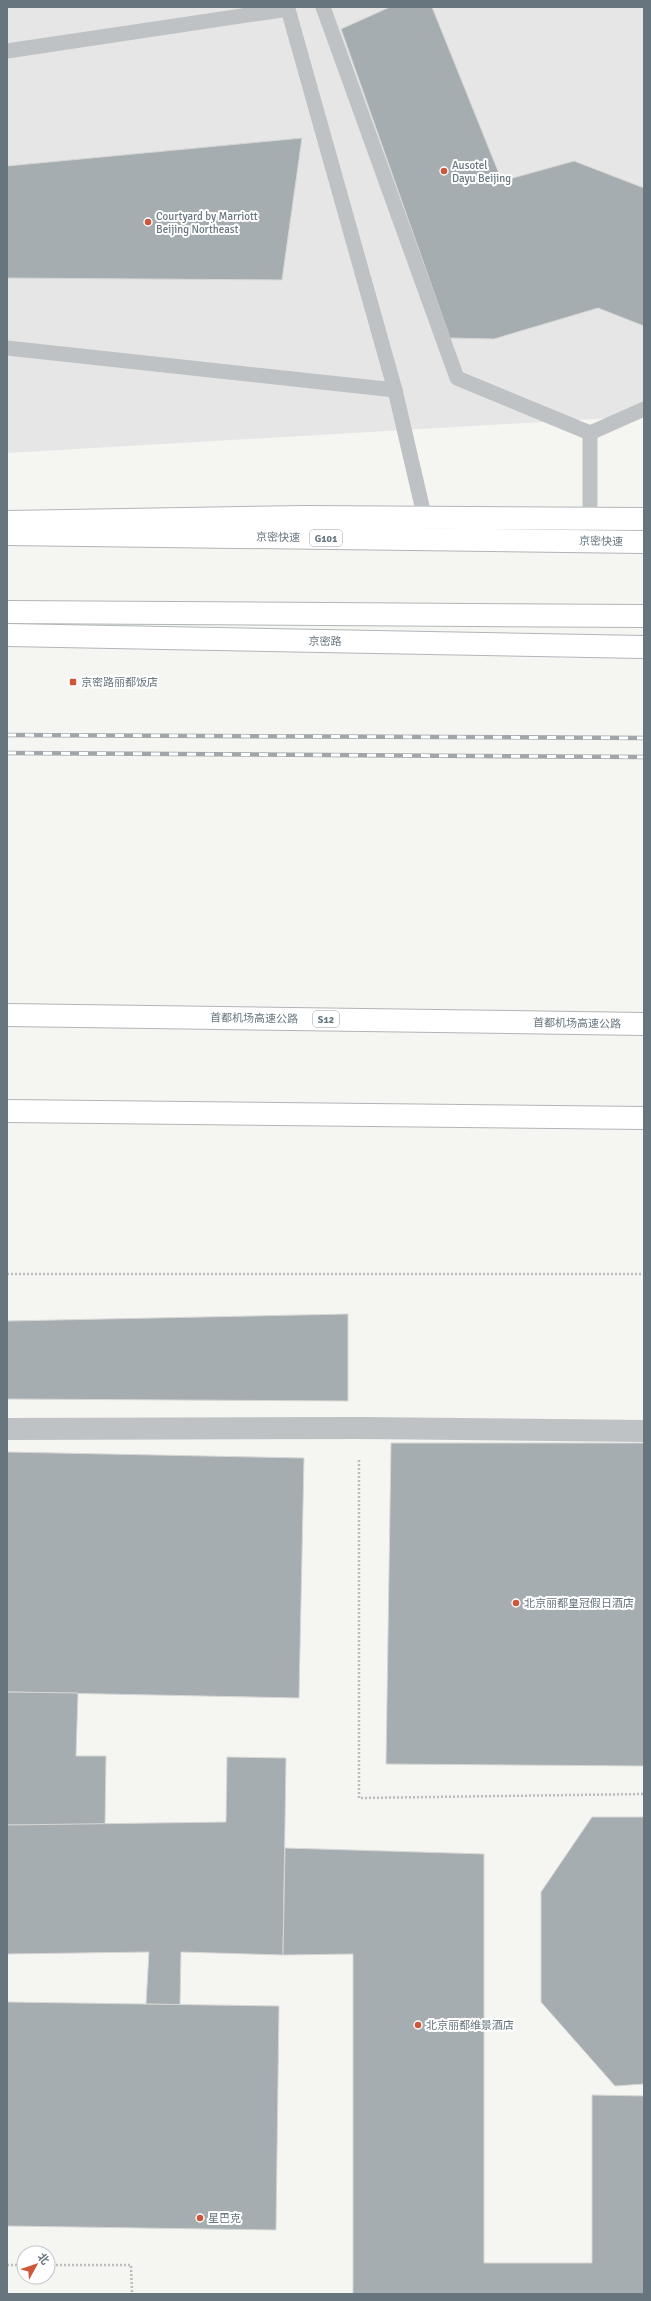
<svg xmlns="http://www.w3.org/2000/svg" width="651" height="2301" font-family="Signika,'Noto Sans SC',sans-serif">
<rect width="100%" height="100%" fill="#f5f5f2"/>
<!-- built -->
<polygon fill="#e5e6e5" points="7,7 644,7 644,416 7,453"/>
<!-- building -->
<g fill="#a6adb1" stroke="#d6d6d4">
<polygon points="390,7 432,7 502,181 574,161 644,188 644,326 598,308 494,339 450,338 341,29"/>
<polygon points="302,138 282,280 7,278 7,166"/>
<polygon points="348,1314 348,1401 7,1399 7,1321"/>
<polygon points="391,1443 644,1443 644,1766 386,1764"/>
<polygon points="7,1452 304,1458 299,1698 7,1692"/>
<polygon points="7,1692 78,1693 76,1756 106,1756 105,1825 7,1825"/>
<polygon points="227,1757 286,1758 283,1955 181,1952 180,2005 146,2004 149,1952 7,1954 7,1825 226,1822"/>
<polygon points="592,1817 644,1817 644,2084 615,2086 541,2002 541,1892"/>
<polygon points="285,1848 484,1854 484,2263 592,2263 592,2095 644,2096 644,2294 353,2294 353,1954 283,1955"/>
<polygon points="7,2002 279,2006 276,2230 7,2226"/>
</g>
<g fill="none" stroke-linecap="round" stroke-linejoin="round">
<!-- secondary casing -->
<g stroke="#b1b6b9" stroke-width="24">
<g id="secondary">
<polyline points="7,522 305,517 644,519"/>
<polyline points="7,635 644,647"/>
</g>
</g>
<!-- highway casing -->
<g stroke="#b1b5b7" stroke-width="24">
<g id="highway">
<polyline points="7,534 644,542"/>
<polyline points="7,612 644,616"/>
<polyline points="7,1015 644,1024"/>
<polyline points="7,1111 644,1118"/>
</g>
</g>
<!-- path -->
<g stroke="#babcbe" stroke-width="2.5" stroke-dasharray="2 2" stroke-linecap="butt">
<polyline points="7,1274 644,1274"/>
<polyline points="359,1460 359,1798 644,1794"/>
<polyline points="7,2265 24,2265"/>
<polyline points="48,2265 131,2265 132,2294"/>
</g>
<!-- lane -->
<g stroke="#bec2c5" stroke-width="15">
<polyline points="323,7 457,378 590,433 644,409"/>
<polyline points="7,51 288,9 395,390 7,348"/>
<polyline points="395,390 425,519"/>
<polyline points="590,519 590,433"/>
</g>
<!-- street -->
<polyline stroke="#bec2c5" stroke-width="22" points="7,1429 359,1428 644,1431"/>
<!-- secondary -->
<use href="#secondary" stroke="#fff" stroke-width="22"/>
<!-- highway -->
<use href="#highway" stroke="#fff" stroke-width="22"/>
<!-- rail casing -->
<g stroke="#a0a6aa" stroke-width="4.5">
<g id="rail">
<polyline points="7,735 644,738"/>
<polyline points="7,753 644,757"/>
</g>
</g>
<!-- rail -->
<use href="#rail" stroke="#fff" stroke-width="3" stroke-dasharray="9" stroke-linecap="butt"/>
</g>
<!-- markers -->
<g fill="#ce5639" stroke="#fff" stroke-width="1.5">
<circle cx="444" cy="171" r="4"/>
<circle cx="148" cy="222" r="4"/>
<rect x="69" y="678" width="8" height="8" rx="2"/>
<circle cx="516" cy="1603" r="4"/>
<circle cx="418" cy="2025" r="4"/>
<circle cx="200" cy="2218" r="4"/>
</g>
<g text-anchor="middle" stroke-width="4" stroke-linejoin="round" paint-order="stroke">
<!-- shield labels -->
<g fill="#fff" stroke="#959ea5" stroke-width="1">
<rect x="310" y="530" width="32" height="16" rx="3"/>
<rect x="313" y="1011" width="26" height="16" rx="3"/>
</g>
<g font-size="10" font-weight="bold" fill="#67757f">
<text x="326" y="542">G101</text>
<text x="326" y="1023">S12</text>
</g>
<!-- poi labels -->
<g font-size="11" fill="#67757f" stroke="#fff" text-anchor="start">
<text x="452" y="169">Ausotel<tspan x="452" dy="13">Dayu Beijing</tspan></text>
<text x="156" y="220">Courtyard by Marriott<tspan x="156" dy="13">Beijing Northeast</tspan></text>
<text x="81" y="686">京密路丽都饭店</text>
<text x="524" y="1607">北京丽都皇冠假日酒店</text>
<text x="426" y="2029">北京丽都维景酒店</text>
<text x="208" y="2222">星巴克</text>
</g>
<!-- street labels -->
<g font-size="11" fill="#67757f" stroke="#fff">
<text transform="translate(278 537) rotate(1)" y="4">京密快速</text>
<text transform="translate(601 541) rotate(1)" y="4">京密快速</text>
<text transform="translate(325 641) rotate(1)" y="4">京密路</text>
<text transform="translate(254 1018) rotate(1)" y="4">首都机场高速公路</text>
<text transform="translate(577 1023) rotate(1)" y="4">首都机场高速公路</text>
</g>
</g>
<!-- border -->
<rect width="651" height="2301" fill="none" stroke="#67757f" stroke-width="16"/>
<!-- north arrow -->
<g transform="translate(36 2265) rotate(50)"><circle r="19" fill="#ffffff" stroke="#c2c8cc"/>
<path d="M0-3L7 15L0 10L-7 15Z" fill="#ce5639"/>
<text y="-6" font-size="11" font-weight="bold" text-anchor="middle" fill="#67757f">北</text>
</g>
</svg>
